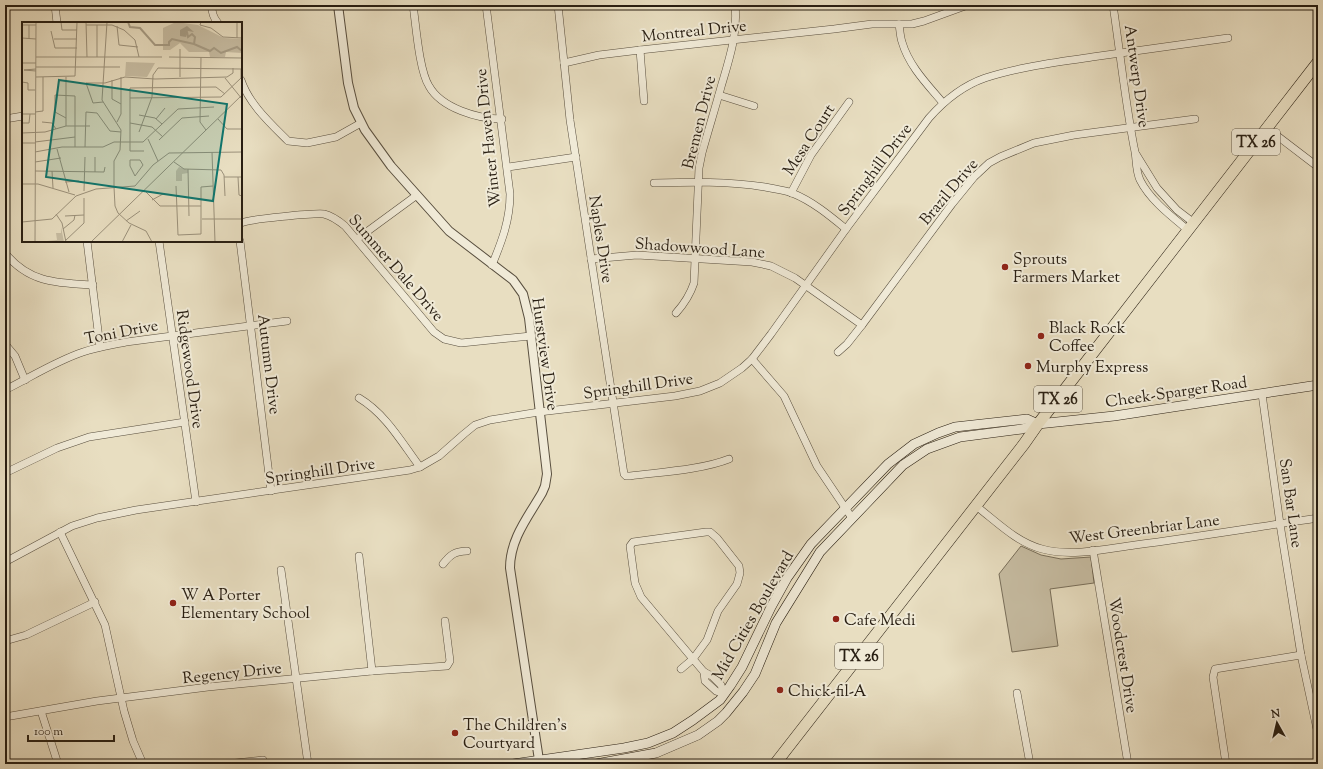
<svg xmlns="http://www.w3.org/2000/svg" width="1323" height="769" font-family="'Sorts Mill Goudy',serif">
<rect width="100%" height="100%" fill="#e8dec1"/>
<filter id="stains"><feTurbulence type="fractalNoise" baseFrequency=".005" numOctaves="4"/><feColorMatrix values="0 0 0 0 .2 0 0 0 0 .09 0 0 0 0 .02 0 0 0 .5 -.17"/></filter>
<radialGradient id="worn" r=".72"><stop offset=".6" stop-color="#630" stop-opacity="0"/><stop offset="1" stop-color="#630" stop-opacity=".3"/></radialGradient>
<!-- green -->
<polygon fill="#c7bda3" stroke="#786e5a" points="1021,546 1041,555 1061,559 1091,557 1094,583 1050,589 1058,646 1012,652 999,574"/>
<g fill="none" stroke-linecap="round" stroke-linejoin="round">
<!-- minor casing -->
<g stroke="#584e3e" stroke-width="8">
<g id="minor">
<polyline points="55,5 57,23"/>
<path d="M212,5C211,11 214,19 218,23"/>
<path d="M413,5C416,25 419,70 429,86C441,108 478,119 502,119"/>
<path d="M486,5L510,194C510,220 502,241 492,265"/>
<path d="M558,5L570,120L624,474L626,476H630C660,472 701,470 729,459"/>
<path d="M1113,5C1120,52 1125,100 1134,147C1137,158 1135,169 1140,180C1150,200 1171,216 1188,230"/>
<path d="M899,24C900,30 900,36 902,42C909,66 927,84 943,103"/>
<polyline points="640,50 644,101"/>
<polyline points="564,63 599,55 640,50 834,29 872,24 912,24 924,21 968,5"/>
<path d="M241,80C249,104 270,123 288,141L307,143L336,137L361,123"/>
<polyline points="719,95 754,106"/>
<polyline points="5,119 23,116"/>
<polyline points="1267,128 1318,167"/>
<polyline points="1136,154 1157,188 1177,210 1194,223"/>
<polyline points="508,167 576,157"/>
<path d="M654,183C691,182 728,181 765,187C774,189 784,190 792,193C812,201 829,215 846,229"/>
<polyline points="791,193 811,155 849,102"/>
<path d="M241,223C248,219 315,213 324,214C332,216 339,221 345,226L434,332L444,339L461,343L531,336"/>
<polyline points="357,239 417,195"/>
<polyline points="87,241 100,347"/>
<polyline points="159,241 196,502"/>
<polyline points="240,241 271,491"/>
<path d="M5,253C29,283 57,283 93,285"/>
<polyline points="591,259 637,255 752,262 771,266 795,278 862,325"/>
<path d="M676,313C685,303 690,295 694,283L699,168L702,153C708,131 715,109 721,87C729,60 738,34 735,5"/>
<polyline points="5,344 15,356 25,380"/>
<polyline points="838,352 847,344 862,325 952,204 974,177 989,163 1000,157 1034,143 1074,135 1195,119"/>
<polyline points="752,359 784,396 817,466 852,518"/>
<path d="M5,390C31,377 56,361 83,352C97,347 112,345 126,342L287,321"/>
<polyline points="1262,394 1280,524 1301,655 1318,734"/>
<path d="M359,398C386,414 402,443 420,467"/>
<polyline points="5,473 57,448 89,437 185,422"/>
<path d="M976,506C997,522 1016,542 1042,549C1072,557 1105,549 1135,545C1196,537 1257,527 1318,518"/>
<polyline points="60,532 105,625 124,711 133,741 143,764"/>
<polygon points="706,532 710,532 717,538 739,566 740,573 737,584 718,611 707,640 693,659 641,597 635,583 630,546 633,542"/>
<polyline points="1093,550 1128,764"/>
<polyline points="359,556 372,671"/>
<path d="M5,562L72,526L97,518L136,510L410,470L420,467L439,456L464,434L475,425L490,420L539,412L675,396L700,391L720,383L742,368L752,359L771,334L846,229L929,118C944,101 962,86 985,78C1019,67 1057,62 1092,57C1138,51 1183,44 1228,38"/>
<path d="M443,564C450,555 455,551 467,551"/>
<polyline points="281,570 308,764"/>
<polyline points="5,641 26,635 95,602"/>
<polyline points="681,669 693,659 704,672 712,676 721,685 724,694"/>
<polyline points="704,672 705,681 716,691 724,694"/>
<polyline points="1017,693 1030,764"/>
<polyline points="41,711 58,764"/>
<polyline points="5,717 97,701 208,687 372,671 447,666 450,661 445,621"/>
<polyline points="226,764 263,760"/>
<polyline points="1226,764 1213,677 1215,669 1301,655"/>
</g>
</g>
<!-- tertiary casing -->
<g stroke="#584e3e" stroke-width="10">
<path id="tertiary" d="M338,5L348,83L354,108L365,130L391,166L449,231L513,280L523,294L529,318L547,474L545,486L542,493C528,517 510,539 510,568L539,760"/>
</g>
<!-- secondary casing -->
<g stroke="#281e12" stroke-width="10">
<g id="secondary">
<polyline points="513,764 624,748 648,743 673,733 693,720 720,700 730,686 742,667 771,607 787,578 811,544 888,464 914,444 938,433 955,427 1027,419 1038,424"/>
<polyline points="596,764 656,753 698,735 718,721 726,713 743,692 755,674 776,623 820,552 903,465 927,449 960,437 1022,429 1038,424 1114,416 1318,385"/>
</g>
</g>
<!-- primary casing -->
<g stroke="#281e12" stroke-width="12">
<polyline id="primary" points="775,764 1024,444 1038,424 1318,62"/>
</g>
<!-- minor -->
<use href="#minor" stroke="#f0ead7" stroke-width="7"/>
<!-- tertiary -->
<use href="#tertiary" stroke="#f0ead7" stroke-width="8"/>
<!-- secondary -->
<use href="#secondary" stroke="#f0ead7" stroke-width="9"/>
<!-- primary -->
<use href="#primary" stroke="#e8dec1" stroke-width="11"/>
</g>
<!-- markers -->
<g fill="#8f2418" stroke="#f0ead7" stroke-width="1.5">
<circle cx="1005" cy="267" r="4"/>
<circle cx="1041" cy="336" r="4"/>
<circle cx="1028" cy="366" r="4"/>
<circle cx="173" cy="603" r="4"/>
<circle cx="836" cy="619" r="4"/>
<circle cx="780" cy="690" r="4"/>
<circle cx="455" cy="733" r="4"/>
</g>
<g text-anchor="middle" stroke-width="4" stroke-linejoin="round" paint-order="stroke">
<!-- shield labels -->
<g fill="#f0ead7" stroke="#645b4d" stroke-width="1">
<rect x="1232" y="129" width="48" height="26" rx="3"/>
<rect x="1034" y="386" width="48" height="26" rx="3"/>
<rect x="835" y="643" width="48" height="26" rx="3"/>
</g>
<g font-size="15" font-weight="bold" fill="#281e12">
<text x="1256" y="147">TX 26</text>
<text x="1058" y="404">TX 26</text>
<text x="859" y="661">TX 26</text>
</g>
<!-- street labels -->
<g font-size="16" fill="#281e12" stroke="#f0ead7">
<text transform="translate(694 30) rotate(-6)" y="6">Montreal Drive</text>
<text transform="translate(1138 76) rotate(82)" y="6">Antwerp Drive</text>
<text transform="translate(698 122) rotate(-76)" y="6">Bremen Drive</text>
<text transform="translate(487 138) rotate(-96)" y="6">Winter Haven Drive</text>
<text transform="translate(808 139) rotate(-57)" y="6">Mesa Court</text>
<text transform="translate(874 169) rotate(-53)" y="6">Springhill Drive</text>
<text transform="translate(948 191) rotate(-50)" y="6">Brazil Drive</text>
<text transform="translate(602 239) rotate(81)" y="6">Naples Drive</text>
<text transform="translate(700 247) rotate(4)" y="6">Shadowwood Lane</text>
<text transform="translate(397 267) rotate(49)" y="6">Summer Dale Drive</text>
<text transform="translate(121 331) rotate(-11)" y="6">Toni Drive</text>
<text transform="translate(546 354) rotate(82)" y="6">Hurstview Drive</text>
<text transform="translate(270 364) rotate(83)" y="6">Autumn Drive</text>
<text transform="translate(191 369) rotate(82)" y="6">Ridgewood Drive</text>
<text transform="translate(638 385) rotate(-8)" y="6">Springhill Drive</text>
<text transform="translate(1176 391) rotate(-8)" y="6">Cheek-Sparger Road</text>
<text transform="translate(320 470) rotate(-8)" y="6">Springhill Drive</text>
<text transform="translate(1292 503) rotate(82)" y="6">San Bar Lane</text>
<text transform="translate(1144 528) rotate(-7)" y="6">West Greenbriar Lane</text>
<text transform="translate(752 615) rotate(-60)" y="6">Mid Cities Boulevard</text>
<text transform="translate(1124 655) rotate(81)" y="6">Woodcrest Drive</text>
<text transform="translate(232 672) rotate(-6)" y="6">Regency Drive</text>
</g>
<!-- poi labels -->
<g font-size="16" fill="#281e12" stroke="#f0ead7" text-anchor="start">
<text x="1013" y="264">Sprouts<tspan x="1013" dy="18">Farmers Market</tspan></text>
<text x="1049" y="333">Black Rock<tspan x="1049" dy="18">Coffee</tspan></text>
<text x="1036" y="372">Murphy Express</text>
<text x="181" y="600">W A Porter<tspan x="181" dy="18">Elementary School</tspan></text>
<text x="844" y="625">Cafe Medi</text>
<text x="788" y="696">Chick-fil-A</text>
<text x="463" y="730">The Children's<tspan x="463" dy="18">Courtyard</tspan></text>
</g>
</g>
<!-- overview -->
<g transform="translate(22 22)">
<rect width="220" height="220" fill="#e8dec1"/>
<path d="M154,0L176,3L202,16L220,17V31L204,30L203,35H188L187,30H167L158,21L148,28H141V6ZM104,40L133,41L125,55L103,54ZM157,145L166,148V151L160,152V159H154V149ZM39,205L42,220H15L35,218L34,211H39Z" fill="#c7bda3"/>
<path d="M165,4L172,10L166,9L164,15L158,14V8Z" fill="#a79d86"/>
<path fill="none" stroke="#a79d86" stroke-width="2" d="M106,0L108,5L118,6L133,23H147V20L150,17L172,22L188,29L192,26L199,31L215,25L220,29M165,10L166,15L170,12L173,15L172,22"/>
<path fill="none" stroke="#9b917b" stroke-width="1" d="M39,0L40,8H55M64,0L65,35M85,0L80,78L99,108L98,128L92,139V164M179,0L178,3L189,6L201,15L220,16M0,3H14M7,3V17M64,3H90L102,8L113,18L117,35M75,3V35M95,4L97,23L116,25M29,9L33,26H55M0,16L14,17M215,16V0M32,17H55M158,27V55M14,35H140M147,35L220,36M179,35L178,100L184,108M0,41H14M14,45H98M14,47L2,48L14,49M14,55L53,54L55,0M203,56L220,77M90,58V77L99,82M0,60L6,61V68H13M108,76L199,75L219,56V47M81,80L71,81L64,61H83L103,55L133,57L205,55L211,51V46M13,90L21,89V55M0,92H13M117,93L133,96L140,102M44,96L33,90V73L53,74V125M134,97L143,86M196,97L205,107H220M20,100L30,101L34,107M95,100L99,92V55M0,101H7L8,92M108,101L130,105L141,115M44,104V55M117,110L130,75L131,53L136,46L219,47M0,111L23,110L44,104H68M126,117L136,139M137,118L160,96L187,94M13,120L53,115M0,121H13M63,125L64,90L75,91L88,109L99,110M35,127L47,170M122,129H108V66L194,65L203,72M13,130L40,125H81L92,120H121L156,87L192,85M190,130L193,220M108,138H118L121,143L113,154L108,144ZM13,140L39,136M152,140L162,147L199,148L202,153L203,174M166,147L167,194M13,149L82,150L83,145M30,149L31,166M73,150V135M202,155H220M216,155L217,173L220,174M43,160L57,159M0,162H16L53,173M154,164L156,213L179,212V165L191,164M92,165L93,184L96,191L107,201L124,209L130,220M122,168L138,184H179M62,169L63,135M130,178L141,172M34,192L40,201L44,220M43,194L62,193M180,197H220M104,199L118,189M0,200L30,197L54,174L74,167L113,164L131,143L147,131L220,130M41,207L52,198L53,193M43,219L62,201V176M13,220L14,0M69,220L220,73M100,220L109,203"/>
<path fill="#0f766e" fill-opacity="0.15" stroke="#0f766e" stroke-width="2" d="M37,58L205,82L191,179L24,155Z"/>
<rect width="220" height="220" fill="none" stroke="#281e12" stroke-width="2"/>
</g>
<!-- margin -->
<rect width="1323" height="769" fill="none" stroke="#e8dec1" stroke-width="20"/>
<rect x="6" y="6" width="1311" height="757" fill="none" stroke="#281e12" stroke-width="2"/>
<rect x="10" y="10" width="1303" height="749" fill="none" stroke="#281e12"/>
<!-- north arrow -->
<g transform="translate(1277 723) rotate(352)" stroke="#f0ead7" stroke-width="3" paint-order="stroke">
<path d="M0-3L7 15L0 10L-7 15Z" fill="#281e12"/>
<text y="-6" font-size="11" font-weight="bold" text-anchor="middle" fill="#281e12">N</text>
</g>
<!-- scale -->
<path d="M28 735v6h86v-6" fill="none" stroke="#281e12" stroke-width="2"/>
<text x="34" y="735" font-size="12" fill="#281e12" stroke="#f0ead7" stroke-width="3" paint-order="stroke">100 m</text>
<rect width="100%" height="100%" filter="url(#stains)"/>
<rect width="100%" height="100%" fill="url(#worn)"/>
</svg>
